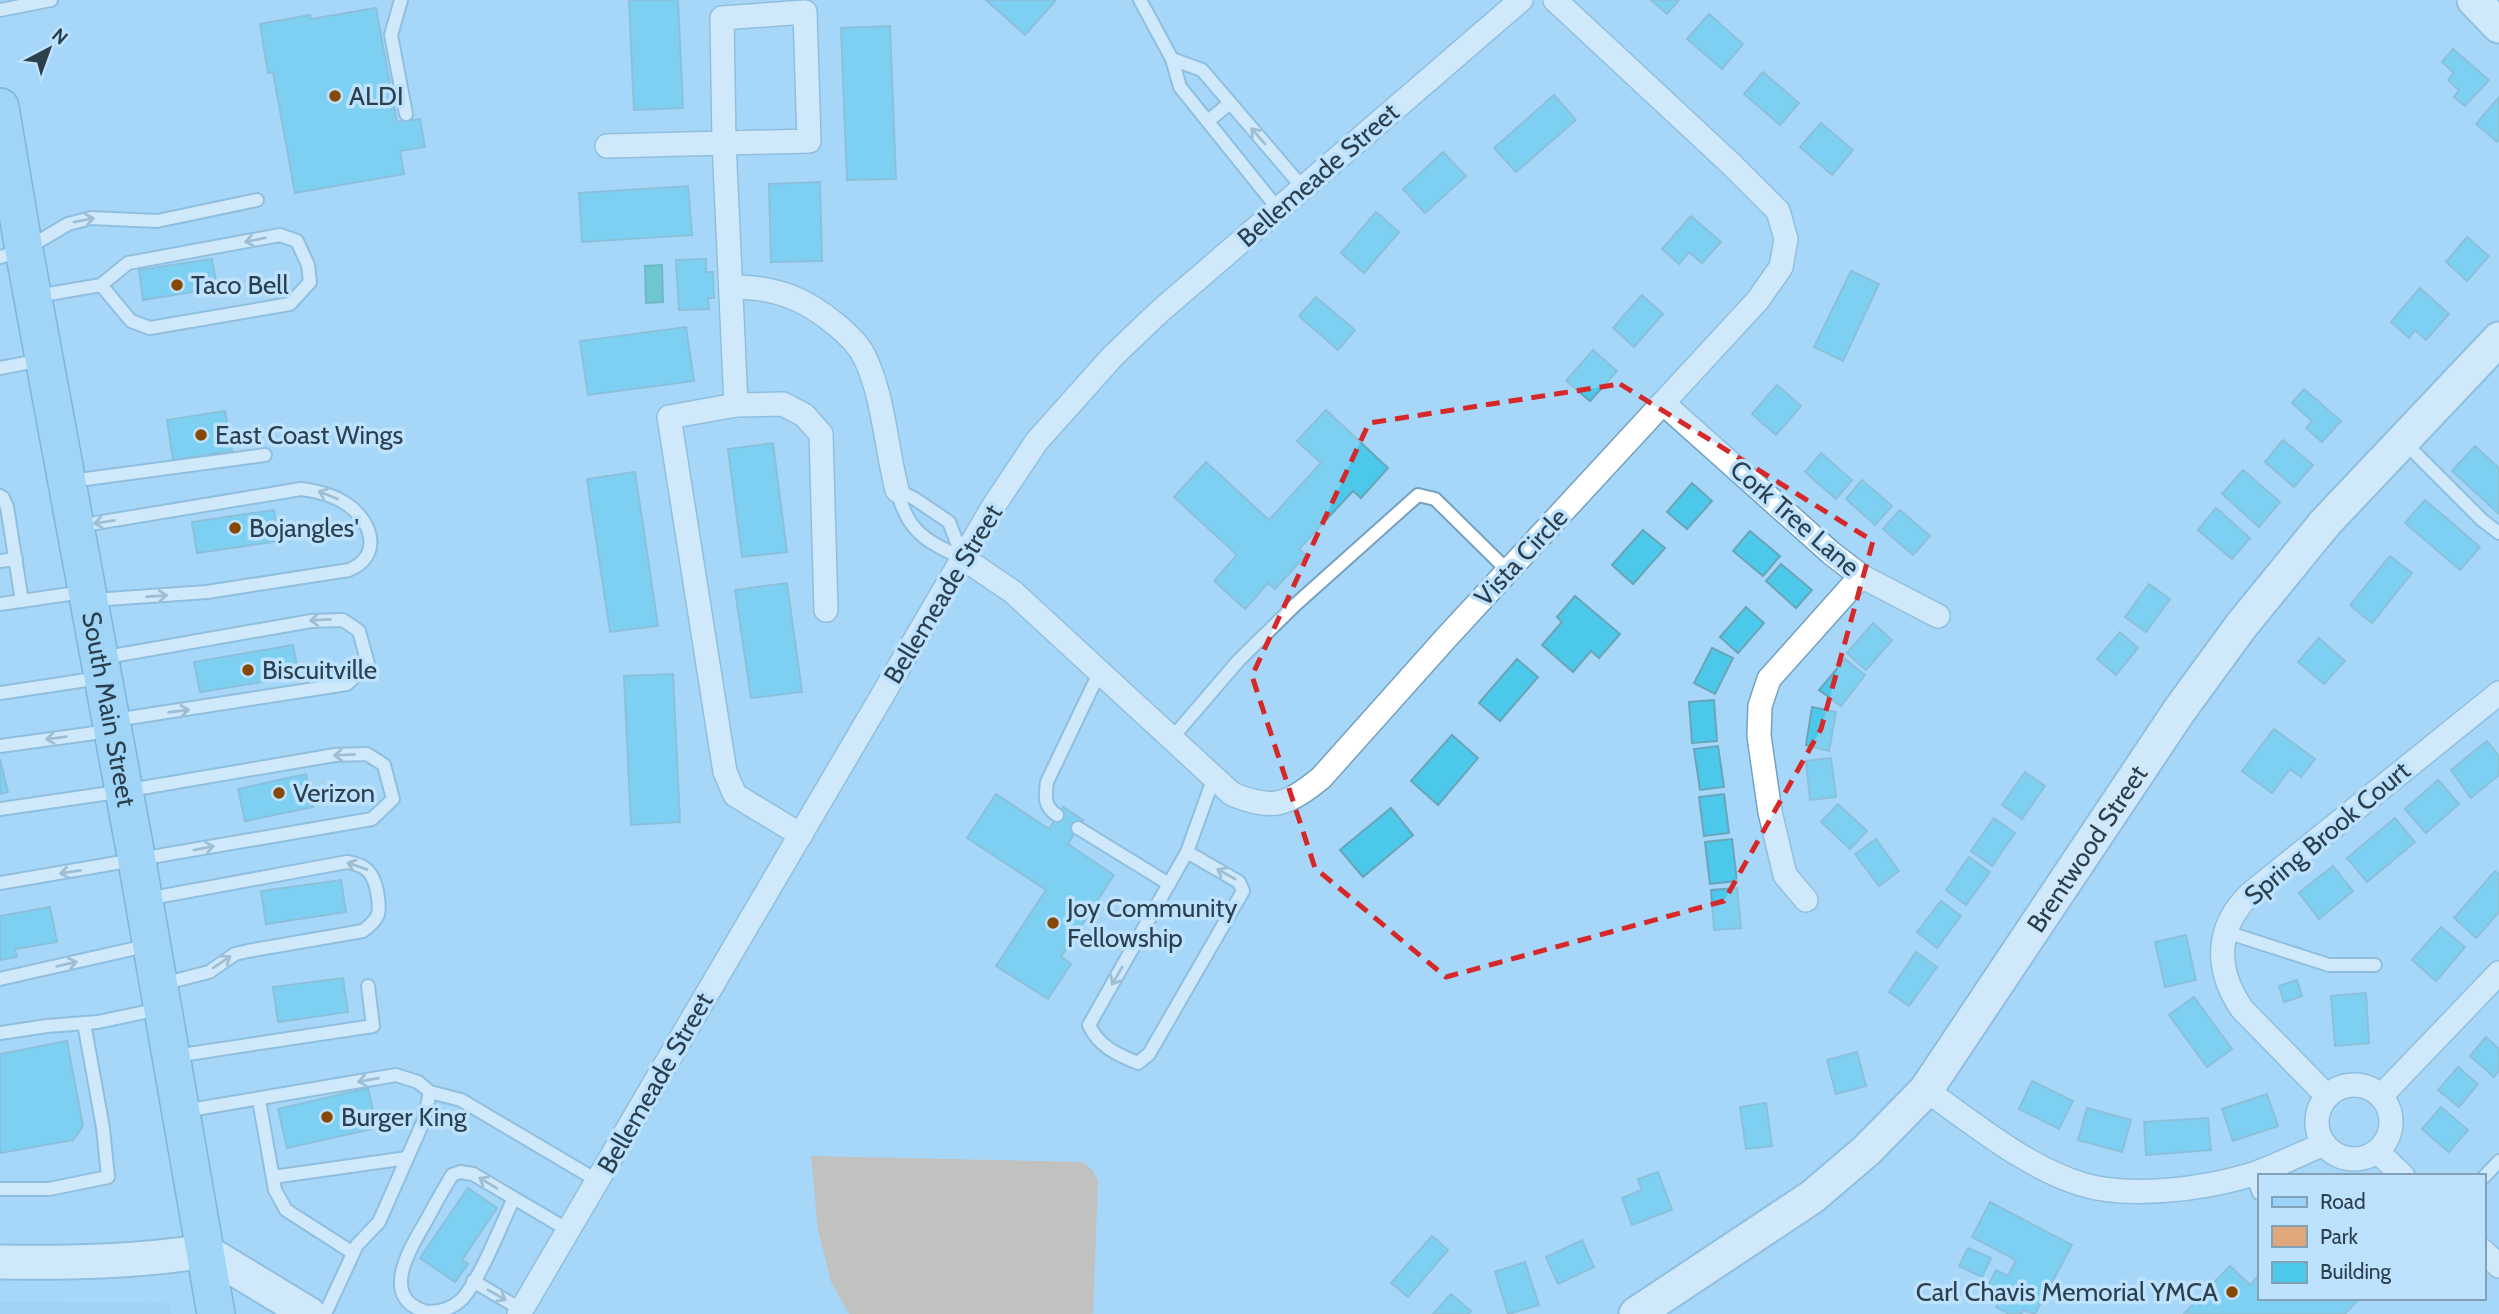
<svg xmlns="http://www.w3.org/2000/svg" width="2499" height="1314" font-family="Cabin,sans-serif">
<rect width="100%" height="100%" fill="#a7d7f8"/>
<!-- built -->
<polygon fill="#95ccf2" points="0,1302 170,1303 172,1314 0,1314"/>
<!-- green -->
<polygon fill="#e0a77a" points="811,1156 1083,1162 1093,1171 1098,1181 1093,1314 849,1314 831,1282 818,1230"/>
<!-- water -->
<polygon fill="#28b49f" stroke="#299186" stroke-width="2" points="662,265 663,302 646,303 645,266"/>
<!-- building -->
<g fill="#4cc8ea" stroke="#69a5b8" stroke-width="2">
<polygon points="629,0 678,0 683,108 634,110"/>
<polygon points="986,0 1056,0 1025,35"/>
<polygon points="1651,0 1679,0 1667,14"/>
<polygon points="376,8 397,122 420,119 425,147 400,151 404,174 295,193 273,72 268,73 260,24 310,15 311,19"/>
<polygon points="1709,14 1743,44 1722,69 1687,39"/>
<polygon points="890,26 896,179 847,180 841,28"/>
<polygon points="2453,49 2489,80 2465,106 2454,97 2459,90 2448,80 2454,73 2442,62"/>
<polygon points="1763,72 1799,103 1780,125 1744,94"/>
<polygon points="1554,95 1576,120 1516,172 1494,148"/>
<polygon points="2499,97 2499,140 2497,142 2476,124"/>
<polygon points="1821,123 1853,150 1832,175 1800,147"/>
<polygon points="1443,152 1466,176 1425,213 1403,189"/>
<polygon points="820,182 822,261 771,262 769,184"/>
<polygon points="688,186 692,235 582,242 579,193"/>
<polygon points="1376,212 1399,232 1364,273 1341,253"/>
<polygon points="1691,216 1721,242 1702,263 1689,252 1679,264 1662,249"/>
<polygon points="2467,237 2489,256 2467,281 2446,262"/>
<polygon points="212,259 217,288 143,300 139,270"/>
<polygon points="706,259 706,272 713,272 714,298 708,298 709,309 679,310 676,260"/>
<polygon points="1851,271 1879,284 1843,361 1814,347"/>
<polygon points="2420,288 2449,314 2426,340 2415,330 2409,338 2391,322"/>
<polygon points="1642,295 1663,314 1634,347 1613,328"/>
<polygon points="1316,297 1355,330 1338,350 1299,316"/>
<polygon points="686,327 694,381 588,395 580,341"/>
<polygon points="1593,350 1617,371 1590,401 1566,381"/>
<polygon points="1777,385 1801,406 1776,435 1752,414"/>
<polygon points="2304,389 2341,421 2322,442 2306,428 2312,421 2292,403"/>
<polygon points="1326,410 1388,468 1361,498 1353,491 1299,549 1306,555 1275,589 1268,583 1245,609 1214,581 1237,555 1174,497 1206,462 1269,520 1321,463 1297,441"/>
<polygon points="225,411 232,451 173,460 167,420"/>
<polygon points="2283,440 2313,465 2294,487 2265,462"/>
<polygon points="773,443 787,552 742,557 728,449"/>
<polygon points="2475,446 2499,468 2499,514 2452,471"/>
<polygon points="1821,453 1852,480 1836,499 1805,472"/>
<polygon points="2243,470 2280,502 2259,527 2222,494"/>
<polygon points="635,472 658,626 610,632 587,479"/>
<polygon points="1862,480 1892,506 1875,525 1846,499"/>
<polygon points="1692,483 1712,501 1687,529 1667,512"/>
<polygon points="2425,500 2480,547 2460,570 2405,523"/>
<polygon points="2216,508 2250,538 2232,559 2198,530"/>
<polygon points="274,510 279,541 197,553 192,522"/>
<polygon points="1900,510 1930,536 1913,555 1883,529"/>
<polygon points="1643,530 1665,548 1633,584 1612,565"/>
<polygon points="1750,531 1780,556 1763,576 1733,551"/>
<polygon points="2390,556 2412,573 2372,623 2350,605"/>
<polygon points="1781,564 1812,590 1796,608 1766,581"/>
<polygon points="787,583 802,692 751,698 735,590"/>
<polygon points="2149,584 2170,599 2146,632 2125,617"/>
<polygon points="1575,596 1620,634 1599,658 1591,651 1573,672 1542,645 1562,622 1557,617"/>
<polygon points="1746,607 1764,623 1738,653 1720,637"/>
<polygon points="1873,623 1892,640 1866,670 1847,653"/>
<polygon points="2120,632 2138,648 2116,675 2097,659"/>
<polygon points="2319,638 2345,661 2324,684 2298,662"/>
<polygon points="293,645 299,676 200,692 194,662"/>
<polygon points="1712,648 1733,658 1715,694 1694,683"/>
<polygon points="1517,659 1538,677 1500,721 1479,703"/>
<polygon points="1845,659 1865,675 1841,706 1819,690"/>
<polygon points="673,674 680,822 631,825 624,676"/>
<polygon points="1714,700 1717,741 1692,743 1689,702"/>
<polygon points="1812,707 1836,712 1829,751 1806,745"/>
<polygon points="2274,729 2315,759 2301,777 2290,769 2272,793 2242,771"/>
<polygon points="1452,735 1478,758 1438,805 1411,781"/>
<polygon points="2487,741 2499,756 2499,775 2471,798 2451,770"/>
<polygon points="1718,746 1724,787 1700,790 1694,749"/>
<polygon points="1831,758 1836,797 1810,800 1806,761"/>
<polygon points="0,759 8,792 0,794"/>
<polygon points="2025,772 2045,786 2022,819 2002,805"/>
<polygon points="306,774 313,807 245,821 238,789"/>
<polygon points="2438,780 2459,804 2426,833 2405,809"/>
<polygon points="996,794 1049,829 1063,807 1083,820 1068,844 1114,875 1061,957 1071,964 1048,999 996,966 1046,890 967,838"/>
<polygon points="1724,794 1729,833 1704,836 1699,797"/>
<polygon points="1838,804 1867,831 1850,849 1821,822"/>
<polygon points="1391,808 1413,835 1363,877 1340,850"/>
<polygon points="1994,818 2015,833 1992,866 1971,851"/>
<polygon points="2395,818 2415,842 2367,882 2347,858"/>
<polygon points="1732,839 1737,881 1710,884 1705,842"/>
<polygon points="1876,839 1899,871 1879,886 1855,854"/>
<polygon points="1969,857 1990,872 1966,905 1946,890"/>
<polygon points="2333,866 2353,891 2319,919 2299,893"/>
<polygon points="2495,871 2499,874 2499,912 2476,938 2454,918"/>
<polygon points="341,880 346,912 266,924 261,891"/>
<polygon points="1737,888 1741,928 1714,930 1711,890"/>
<polygon points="1941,901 1961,916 1937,948 1917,932"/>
<polygon points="50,907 57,942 15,949 17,957 0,960 0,916"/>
<polygon points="2441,927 2465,947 2436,981 2412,960"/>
<polygon points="2186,935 2196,980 2165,987 2155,942"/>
<polygon points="1916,952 1937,967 1909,1006 1889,992"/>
<polygon points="343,978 348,1012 278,1022 273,987"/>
<polygon points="2297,980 2302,996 2284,1002 2279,986"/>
<polygon points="2366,993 2369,1043 2335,1046 2331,996"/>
<polygon points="2194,997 2232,1049 2207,1067 2169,1015"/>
<polygon points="2486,1037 2499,1049 2499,1071 2494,1077 2470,1056"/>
<polygon points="67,1041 83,1126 73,1140 0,1153 0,1054"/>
<polygon points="1857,1052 1866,1086 1836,1094 1827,1060"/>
<polygon points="2458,1067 2478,1084 2459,1107 2438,1090"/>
<polygon points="2032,1081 2073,1101 2059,1129 2019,1109"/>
<polygon points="368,1088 377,1128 287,1148 278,1109"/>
<polygon points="2267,1094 2278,1126 2233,1141 2222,1109"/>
<polygon points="1766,1103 1772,1146 1746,1149 1740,1107"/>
<polygon points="2441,1107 2468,1130 2449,1152 2422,1129"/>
<polygon points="2087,1108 2131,1120 2122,1152 2078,1140"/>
<polygon points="2208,1118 2211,1150 2146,1155 2144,1122"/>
<polygon points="1658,1172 1672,1210 1632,1225 1622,1198 1642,1190 1638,1179"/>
<polygon points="468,1188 497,1208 462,1260 468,1264 455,1282 420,1258"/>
<polygon points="1990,1202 2072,1245 2035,1314 2023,1310 2021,1314 2009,1314 1996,1307 2000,1300 1985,1292 1996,1270 2008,1276 2016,1260 1972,1237"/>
<polygon points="1432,1236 1448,1250 1408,1297 1391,1283"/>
<polygon points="1582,1240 1594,1267 1558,1284 1546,1257"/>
<polygon points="1968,1248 1991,1258 1982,1277 1959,1266"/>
<polygon points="1525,1262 1539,1305 1508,1314 1495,1272"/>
<polygon points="2230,1266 2250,1285 2259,1275 2259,1298 2302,1298 2304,1300 2306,1298 2360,1298 2345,1314 2184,1314"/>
<polygon points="1451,1294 1471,1311 1468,1314 1433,1314"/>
</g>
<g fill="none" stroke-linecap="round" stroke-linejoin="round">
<!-- lane casing -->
<g stroke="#73a1c1" stroke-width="16">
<g id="lane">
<polyline points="401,0 391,35 406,114"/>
<polyline points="1140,0 1172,59 1180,87 1278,209"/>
<polyline points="0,10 51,0"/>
<polyline points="1172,59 1202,70 1303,188"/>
<polyline points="1208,121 1230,103"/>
<polyline points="0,257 24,250 68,224 91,218 157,221 257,200"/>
<polyline points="37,296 101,285 131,321 150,328 290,304 310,282 308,265 297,241 280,235 128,263 101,285"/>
<polyline points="0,368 41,360"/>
<polyline points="2403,441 2482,520 2499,533"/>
<polyline points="71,481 265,455"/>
<path d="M897,490L915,499L949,522L963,558C926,542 907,531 897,490Z"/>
<polyline points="0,496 3,498 7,507 22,601"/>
<path d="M78,526L301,489C317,491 334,495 348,505C373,523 382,556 349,570L207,592L93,600"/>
<polyline points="0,561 16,559"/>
<polyline points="0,604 83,592"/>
<polyline points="101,658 311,621 343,620 359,631 368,664 347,684 115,720"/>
<polyline points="0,693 100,678"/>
<polyline points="1172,738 1239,660 1295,605 1418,495 1435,499 1508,571"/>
<polyline points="0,746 109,731"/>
<polyline points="0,809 124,791 335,755 367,754 384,765 393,799 372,819 0,883"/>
<path d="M1057,815C1044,807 1045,797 1047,782L1100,671"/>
<polyline points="1078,828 1169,884"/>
<path d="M1187,852L1239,882L1243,891L1149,1054L1138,1063C1118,1055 1098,1046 1089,1025L1187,852L1214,777"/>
<path d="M146,899L347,862C366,865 373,872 377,891C378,898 380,907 378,914C376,921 369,926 363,931L248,951L235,954L209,972L162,984"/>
<polyline points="2226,932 2329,965 2375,965"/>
<polyline points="0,979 150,945"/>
<polyline points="0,1033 47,1026 98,1022 159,1009"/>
<polyline points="175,1056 373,1026 368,986"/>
<polyline points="259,1100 275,1190 286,1210 353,1253"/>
<polyline points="184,1111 396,1075 418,1082 430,1092 461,1100 598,1181"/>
<polyline points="2252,1175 2259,1193"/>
<polyline points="273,1177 407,1158"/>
<polyline points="2483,1178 2499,1161"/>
<polyline points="0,1189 49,1189 108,1177 103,1128 84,1023"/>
<path d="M514,1198C501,1225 481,1277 463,1298C454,1308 437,1314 424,1311C379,1296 411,1247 426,1221C434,1206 443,1190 452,1175L460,1172L473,1174L568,1230"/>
<polyline points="473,1281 522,1310"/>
<polyline points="325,1314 357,1245 379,1222 424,1120 430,1092"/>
</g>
</g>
<!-- street casing -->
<g stroke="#73a1c1" stroke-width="26">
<g id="street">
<polyline points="607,146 809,141 805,12 722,18 724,142 736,405"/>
<path d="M732,287C776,287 805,298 839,327C850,337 860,346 866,360C884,400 886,447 897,490"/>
<polyline points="1663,403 1831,553 1861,576 1938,616"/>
<path d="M963,558L1013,592L1232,794C1274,811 1287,805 1321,778L1446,638L1758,300L1781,267L1786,239L1778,211L1730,163L1555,0"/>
<polyline points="801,835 735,795 725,772 669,417 736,405 783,404 804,415 821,434 826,610"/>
<polyline points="1806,900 1785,875 1770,812 1759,736 1760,706 1769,679 1861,576"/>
<circle cx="2354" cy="1122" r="37"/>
<path d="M1926,1090C1973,1123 2026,1167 2081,1184C2128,1199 2204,1189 2250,1175C2275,1167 2300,1154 2324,1144"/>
<path d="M2327,1096L2242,1009C2215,970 2215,928 2250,894L2499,693"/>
<polyline points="2381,1096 2499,973"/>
<polyline points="2377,1151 2403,1176"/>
<polyline points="2483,1251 2499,1266"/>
<polyline points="519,1314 993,507 1037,441 1113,356 1159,312 1521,0"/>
</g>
</g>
<!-- secondary casing -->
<g stroke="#73a1c1" stroke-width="37">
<g id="secondary">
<polyline points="2474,0 2499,26"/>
<path d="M0,1262C69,1263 136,1262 205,1251L309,1314"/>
<path id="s1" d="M1636,1314L1812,1197L1866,1151L1926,1090L2179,711L2241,626L2325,523L2499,339"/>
</g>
</g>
<!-- primary casing -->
<g stroke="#488cb9" stroke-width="40">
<g id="primary">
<path id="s2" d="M0,107L24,250L137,861L216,1314"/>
</g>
</g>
<!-- lane -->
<use href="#lane" stroke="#fff" stroke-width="12"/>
<!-- street -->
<use href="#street" stroke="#fff" stroke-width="23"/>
<!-- secondary -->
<use href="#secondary" stroke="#fff" stroke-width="33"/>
<!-- primary -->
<use href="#primary" stroke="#9ad3f8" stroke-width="37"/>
</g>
<!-- one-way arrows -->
<defs><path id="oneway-shaft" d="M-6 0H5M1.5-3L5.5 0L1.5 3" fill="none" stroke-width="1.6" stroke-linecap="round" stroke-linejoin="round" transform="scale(1.75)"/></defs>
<g stroke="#969fa6">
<use href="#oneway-shaft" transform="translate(1258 136) rotate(-131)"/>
<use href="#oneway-shaft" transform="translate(84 220) rotate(-11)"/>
<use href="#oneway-shaft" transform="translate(255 240) rotate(169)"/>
<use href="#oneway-shaft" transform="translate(328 495) rotate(-158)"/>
<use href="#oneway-shaft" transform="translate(104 522) rotate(171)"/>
<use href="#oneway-shaft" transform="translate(157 596) rotate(-4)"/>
<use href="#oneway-shaft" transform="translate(320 620) rotate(177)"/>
<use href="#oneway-shaft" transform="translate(179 711) rotate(-8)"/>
<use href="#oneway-shaft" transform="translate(56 738) rotate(172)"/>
<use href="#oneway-shaft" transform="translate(344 755) rotate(177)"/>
<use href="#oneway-shaft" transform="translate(204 848) rotate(-11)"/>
<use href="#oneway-shaft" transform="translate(357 866) rotate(-161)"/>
<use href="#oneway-shaft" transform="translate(70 872) rotate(171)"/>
<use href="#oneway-shaft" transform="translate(1226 874) rotate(-151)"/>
<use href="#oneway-shaft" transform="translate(222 962) rotate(-34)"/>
<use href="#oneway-shaft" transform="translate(67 964) rotate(-13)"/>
<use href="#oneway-shaft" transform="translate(1117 976) rotate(120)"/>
<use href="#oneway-shaft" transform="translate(368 1080) rotate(170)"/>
<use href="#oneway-shaft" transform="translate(488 1183) rotate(-149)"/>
<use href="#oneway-shaft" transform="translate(497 1295) rotate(30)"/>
</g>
<!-- marked area -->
<path d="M0 0H2499V1314H0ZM1620,384L1873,541L1821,729L1724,901L1446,977L1315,868L1252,676L1369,423Z" fill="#a7d7f8" fill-opacity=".55" fill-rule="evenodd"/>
<path fill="none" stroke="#d62828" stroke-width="5" stroke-dasharray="14 9" stroke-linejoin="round" d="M1620,384L1873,541L1821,729L1724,901L1446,977L1315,868L1252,676L1369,423Z"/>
<!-- markers -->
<g fill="#854905" stroke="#bce2fe" stroke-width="2.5">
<circle cx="335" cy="96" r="7"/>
<circle cx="177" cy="285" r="7"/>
<circle cx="201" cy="435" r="7"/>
<circle cx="235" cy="528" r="7"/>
<circle cx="248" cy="670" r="7"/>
<circle cx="279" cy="793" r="7"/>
<circle cx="1053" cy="923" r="7"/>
<circle cx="327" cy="1117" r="7"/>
<circle cx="2232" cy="1292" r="7"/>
</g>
<g text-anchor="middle" stroke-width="7" stroke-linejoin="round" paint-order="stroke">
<!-- poi labels -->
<g font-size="26" fill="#2c3f4d" stroke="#bce2fe" text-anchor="start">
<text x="349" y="105">ALDI</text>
<text x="191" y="294">Taco Bell</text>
<text x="215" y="444">East Coast Wings</text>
<text x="249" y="537">Bojangles'</text>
<text x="262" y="679">Biscuitville</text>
<text x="293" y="802">Verizon</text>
<text x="1067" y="917">Joy Community<tspan x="1067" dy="30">Fellowship</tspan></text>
<text x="341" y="1126">Burger King</text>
<text x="2218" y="1301" text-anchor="end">Carl Chavis Memorial YMCA</text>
</g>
<!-- street labels -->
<g font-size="26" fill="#2c3f4d" stroke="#bce2fe">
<text transform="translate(1318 175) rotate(-41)" y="9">Bellemeade Street</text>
<text transform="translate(1795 518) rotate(41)" y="9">Cork Tree Lane</text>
<text transform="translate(1521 557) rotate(-47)" y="9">Vista Circle</text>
<text transform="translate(943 594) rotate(-59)" y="9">Bellemeade Street</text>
<text dy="9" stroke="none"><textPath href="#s2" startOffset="612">South Main Street</textPath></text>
<text transform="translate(2327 833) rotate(-40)" y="9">Spring Brook Court</text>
<text dy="9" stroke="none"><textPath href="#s1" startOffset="658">Brentwood Street</textPath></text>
<text transform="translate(655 1083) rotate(-60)" y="9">Bellemeade Street</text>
</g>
</g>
<!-- legend -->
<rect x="2258" y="1174" width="228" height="126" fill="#bce2fe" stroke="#82a1b7" stroke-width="2"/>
<rect x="2272" y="1197" width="35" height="10" fill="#9ad3f8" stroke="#82a1b7" stroke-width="2"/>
<text x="2320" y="1209" font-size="21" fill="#2c3f4d">Road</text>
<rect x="2272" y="1226" width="35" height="21" fill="#e0a77a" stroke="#82a1b7" stroke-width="2"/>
<text x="2320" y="1244" font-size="21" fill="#2c3f4d">Park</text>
<rect x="2272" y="1262" width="35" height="21" fill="#4cc8ea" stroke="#82a1b7" stroke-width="2"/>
<text x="2320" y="1279" font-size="21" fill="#2c3f4d">Building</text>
<!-- north arrow -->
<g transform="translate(49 49) rotate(41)" stroke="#bce2fe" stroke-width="5" paint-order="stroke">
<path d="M0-5L12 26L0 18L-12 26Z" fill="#2c3f4d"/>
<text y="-10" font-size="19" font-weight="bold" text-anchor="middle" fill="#2c3f4d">N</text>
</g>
</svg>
